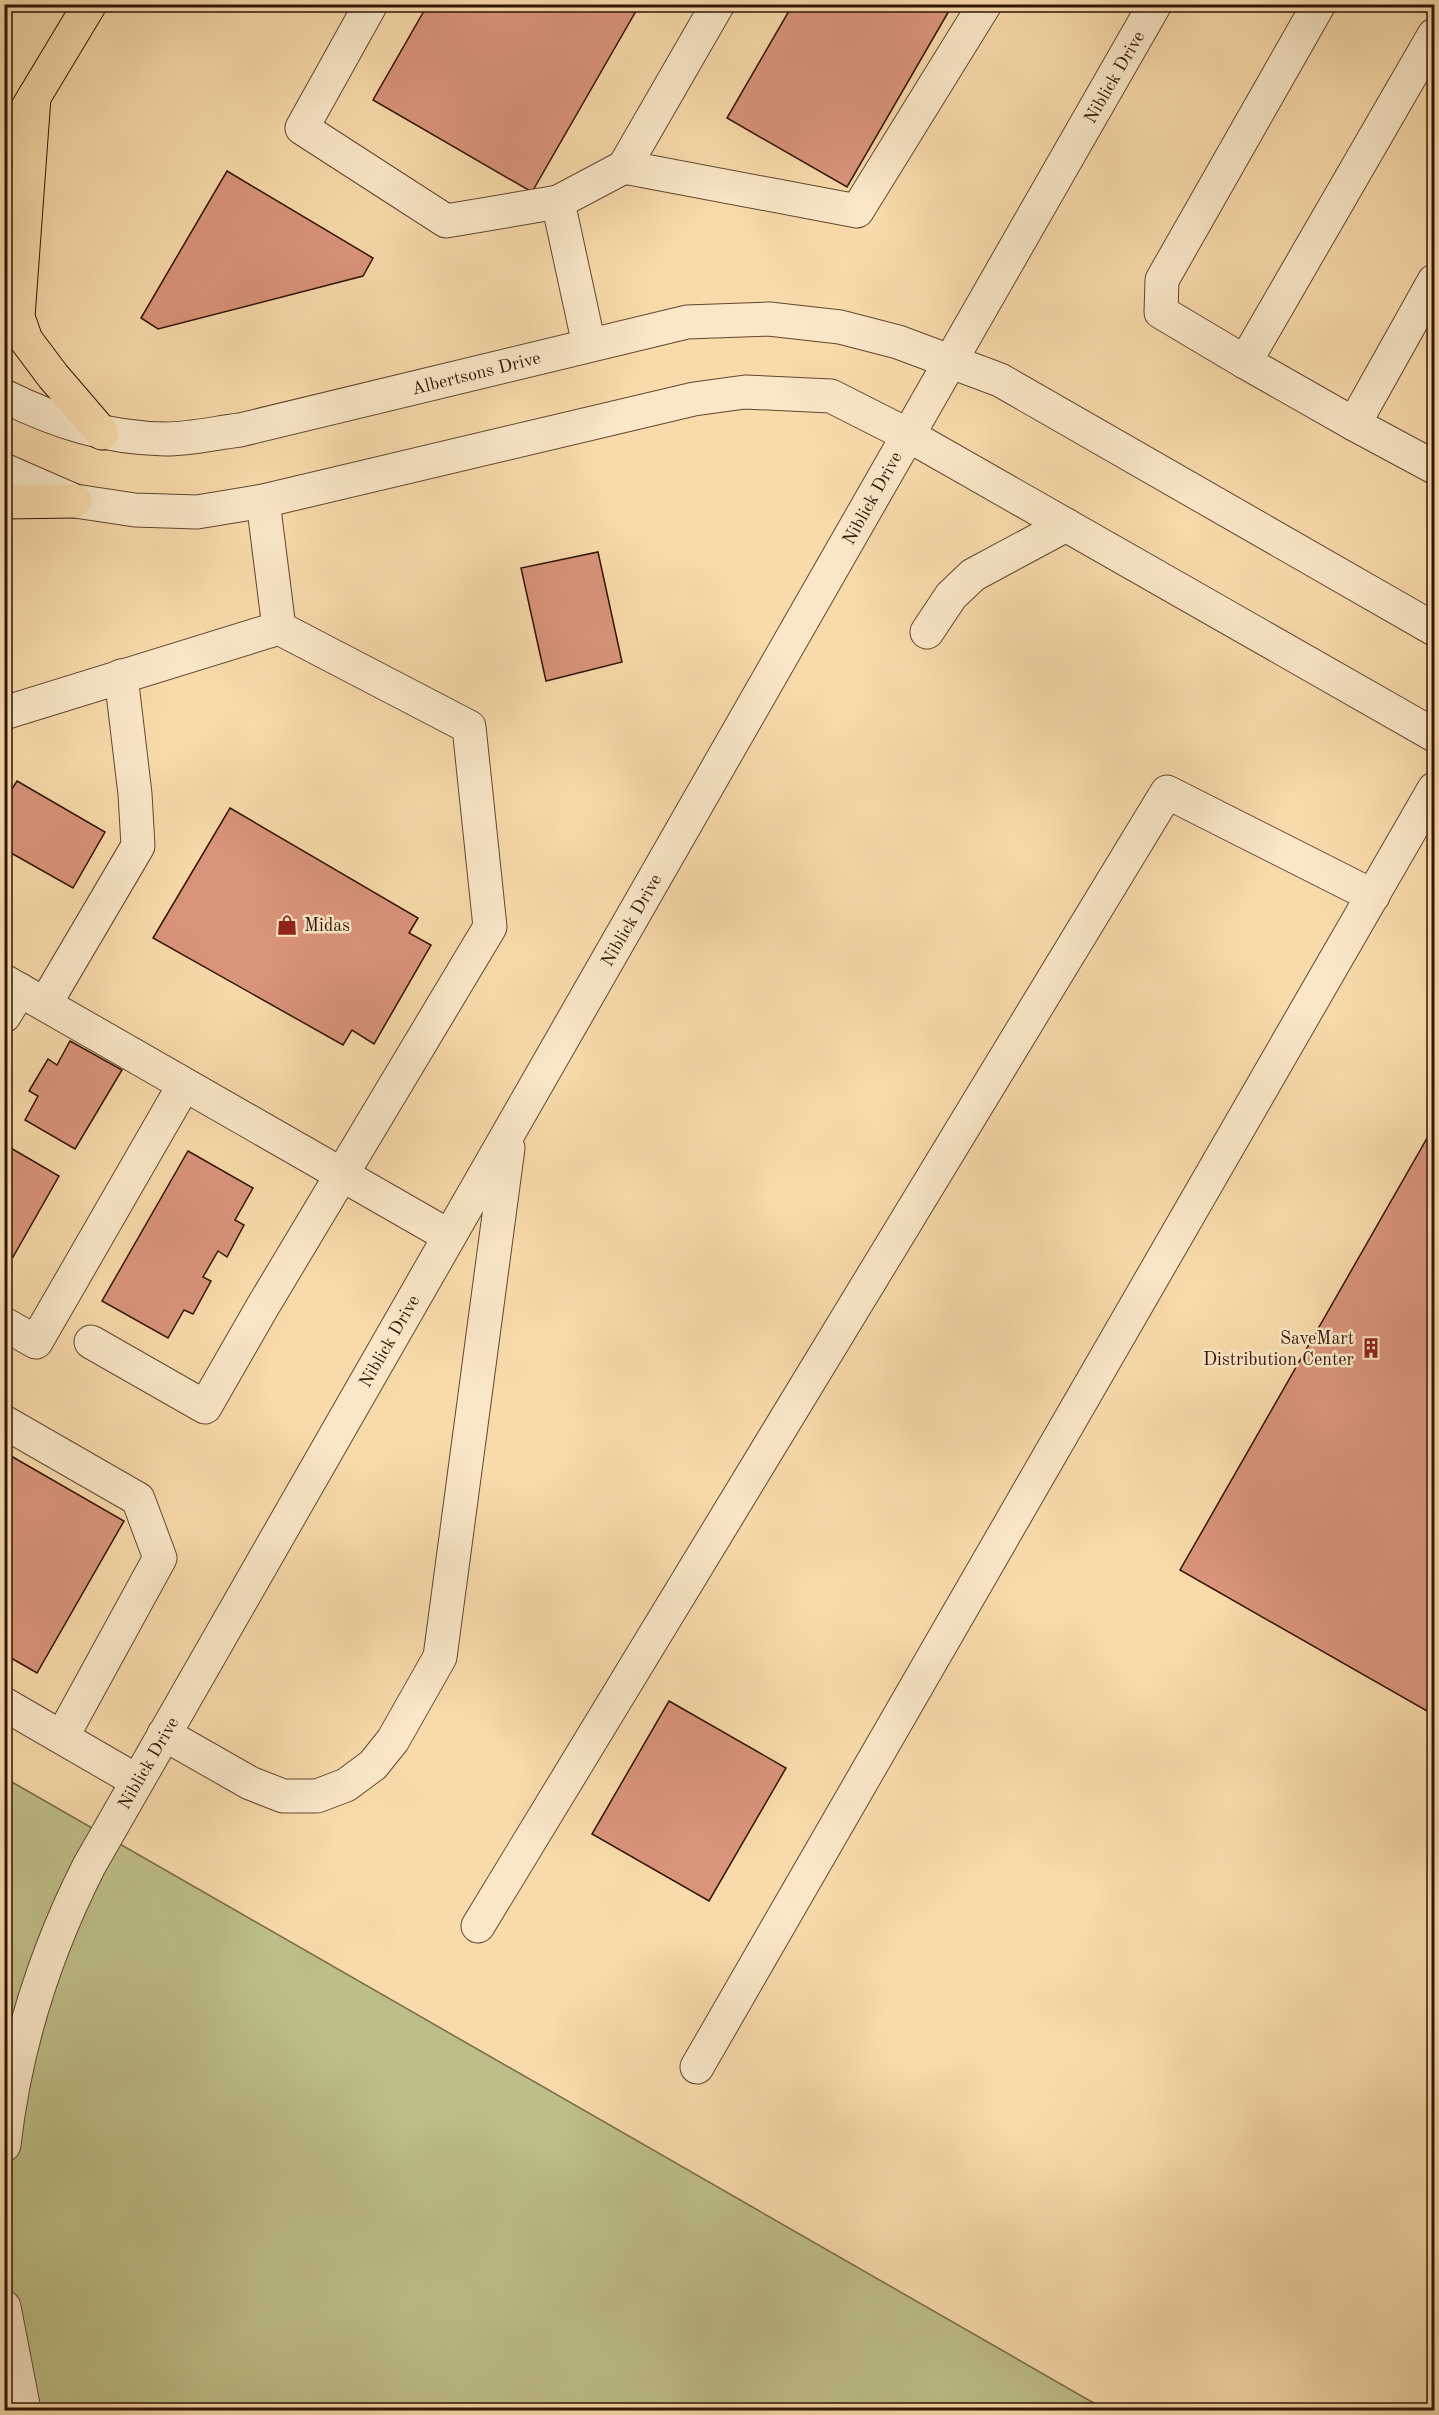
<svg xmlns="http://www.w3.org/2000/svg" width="1439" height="2415" font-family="'Old Standard TT',serif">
<rect width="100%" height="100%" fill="#f8daab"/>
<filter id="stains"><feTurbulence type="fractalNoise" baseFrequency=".00333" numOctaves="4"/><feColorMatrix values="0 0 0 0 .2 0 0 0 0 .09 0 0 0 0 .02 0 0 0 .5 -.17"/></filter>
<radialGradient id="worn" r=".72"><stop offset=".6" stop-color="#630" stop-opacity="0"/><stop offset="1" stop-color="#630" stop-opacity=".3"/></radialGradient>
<!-- green -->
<polygon fill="#bebf88" stroke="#776a46" stroke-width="1.5" points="5,1778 1106,2410 5,2410"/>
<!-- building -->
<g fill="#da947a" stroke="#301405" stroke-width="1.5">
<polygon points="428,4 640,4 532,192 373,100"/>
<polygon points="793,4 953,4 847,187 727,118"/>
<polygon points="227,171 373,258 363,276 158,329 141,318"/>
<polygon points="598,552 622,662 546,681 521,568"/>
<polygon points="17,781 105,832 73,888 4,849 4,785 12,789"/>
<polygon points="230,808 418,918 409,933 431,945 374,1044 352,1030 343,1045 153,938"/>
<polygon points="70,1041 122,1070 75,1149 25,1120 38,1096 29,1091 48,1059 57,1065"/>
<polygon points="1434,1126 1434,1715 1180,1570"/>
<polygon points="9,1147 59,1176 13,1257 4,1252 4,1154"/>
<polygon points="188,1151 253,1188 235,1220 244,1225 227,1257 218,1251 203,1277 211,1281 193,1314 184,1310 168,1338 102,1301"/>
<polygon points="4,1452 124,1521 37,1673 4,1654"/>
<polygon points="669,1701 786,1768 709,1901 592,1834"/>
</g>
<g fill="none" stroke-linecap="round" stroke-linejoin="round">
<!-- minor casing -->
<g stroke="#62462e" stroke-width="35">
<g id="minor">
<polyline points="371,4 302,128 446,221 558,202 624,167"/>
<polyline points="718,4 624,167 857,211 985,4"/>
<polyline points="1319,4 1162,280 1161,312 1245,362 1434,35"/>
<polyline points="558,202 589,345"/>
<polyline points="1245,362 1354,424 1434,281"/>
<path d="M4,396C57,422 106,438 165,439C190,439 215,433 240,430L687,322L769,319L840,327L898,342L1000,380L1434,629"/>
<polyline points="1354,424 1434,467"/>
<polyline points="4,470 75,501 135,510 197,512 263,501 694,399 745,392 831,396 908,435 1434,735"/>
<polyline points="263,501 279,628"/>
<polyline points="927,632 951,596 973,575 1066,525"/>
<polyline points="4,713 279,628 469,727 490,927 263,1306 205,1407 91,1342"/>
<polyline points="4,981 449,1236"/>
<polyline points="45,1004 138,846 135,794 121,676"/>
<polyline points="4,1016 20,990"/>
<polyline points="4,1324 36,1342 184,1085"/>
<polyline points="4,1422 138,1499 160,1558 62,1737"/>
<polyline points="4,1704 137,1781"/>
<polyline points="164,1734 250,1783 283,1796 317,1796 346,1785 373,1765 393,1740 440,1657 508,1148"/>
<polyline points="478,1926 1167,792 1373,896"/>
<polyline points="697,2067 1434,789"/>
<path d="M4,2145C15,2048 45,1953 89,1866L1155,4"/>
<polyline points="4,2307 24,2410"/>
</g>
</g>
<!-- major casing -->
<g stroke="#301405" stroke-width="35">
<g id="major">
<polyline points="34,97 18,317 26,340 53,376 102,433"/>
<polyline points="4,147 90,4"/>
<polyline points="4,502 75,501"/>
</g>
</g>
<!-- minor -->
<use href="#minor" stroke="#fae7c8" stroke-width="33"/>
<!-- major -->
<use href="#major" stroke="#f8daab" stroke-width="33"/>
</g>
<!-- icons -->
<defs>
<g id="shop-bare" transform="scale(1.62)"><path d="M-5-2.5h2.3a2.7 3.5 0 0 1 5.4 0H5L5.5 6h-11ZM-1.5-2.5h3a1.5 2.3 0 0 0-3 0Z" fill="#8f2418" stroke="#fae7c8" stroke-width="2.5" paint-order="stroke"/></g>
<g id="building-bare" transform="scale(1.62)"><path d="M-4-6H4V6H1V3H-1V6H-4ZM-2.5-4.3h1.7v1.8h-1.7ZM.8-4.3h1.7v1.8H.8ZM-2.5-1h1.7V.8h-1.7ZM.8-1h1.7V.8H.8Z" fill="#8f2418" stroke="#fae7c8" stroke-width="2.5" paint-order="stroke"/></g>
</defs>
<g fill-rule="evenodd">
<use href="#shop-bare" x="287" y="925"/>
<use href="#building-bare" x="1371" y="1348"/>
</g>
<g text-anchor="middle" stroke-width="5" stroke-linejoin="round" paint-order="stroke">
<!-- street labels -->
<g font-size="18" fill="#301405" stroke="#fae7c8">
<text transform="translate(1114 77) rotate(-60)" y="6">Niblick Drive</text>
<text transform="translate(476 373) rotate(-14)" y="6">Albertsons Drive</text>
<text transform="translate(872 498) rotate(-61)" y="6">Niblick Drive</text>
<text transform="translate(631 920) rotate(-60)" y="6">Niblick Drive</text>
<text transform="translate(389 1341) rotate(-60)" y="6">Niblick Drive</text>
<text transform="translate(148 1763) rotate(-60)" y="6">Niblick Drive</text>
</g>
<!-- poi labels -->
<g font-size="18" fill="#301405" stroke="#fae7c8" text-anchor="start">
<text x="304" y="931">Midas</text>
<text x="1354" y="1344" text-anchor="end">SaveMart<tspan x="1354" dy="21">Distribution Center</tspan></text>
</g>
</g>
<!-- margin -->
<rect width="1439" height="2415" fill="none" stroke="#f8daab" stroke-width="24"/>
<rect x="6" y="6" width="1427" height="2403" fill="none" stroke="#301405" stroke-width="3"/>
<rect x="12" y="12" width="1415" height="2391" fill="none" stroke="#301405" stroke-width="1.5"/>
<rect width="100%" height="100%" filter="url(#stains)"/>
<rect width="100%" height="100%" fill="url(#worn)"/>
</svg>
